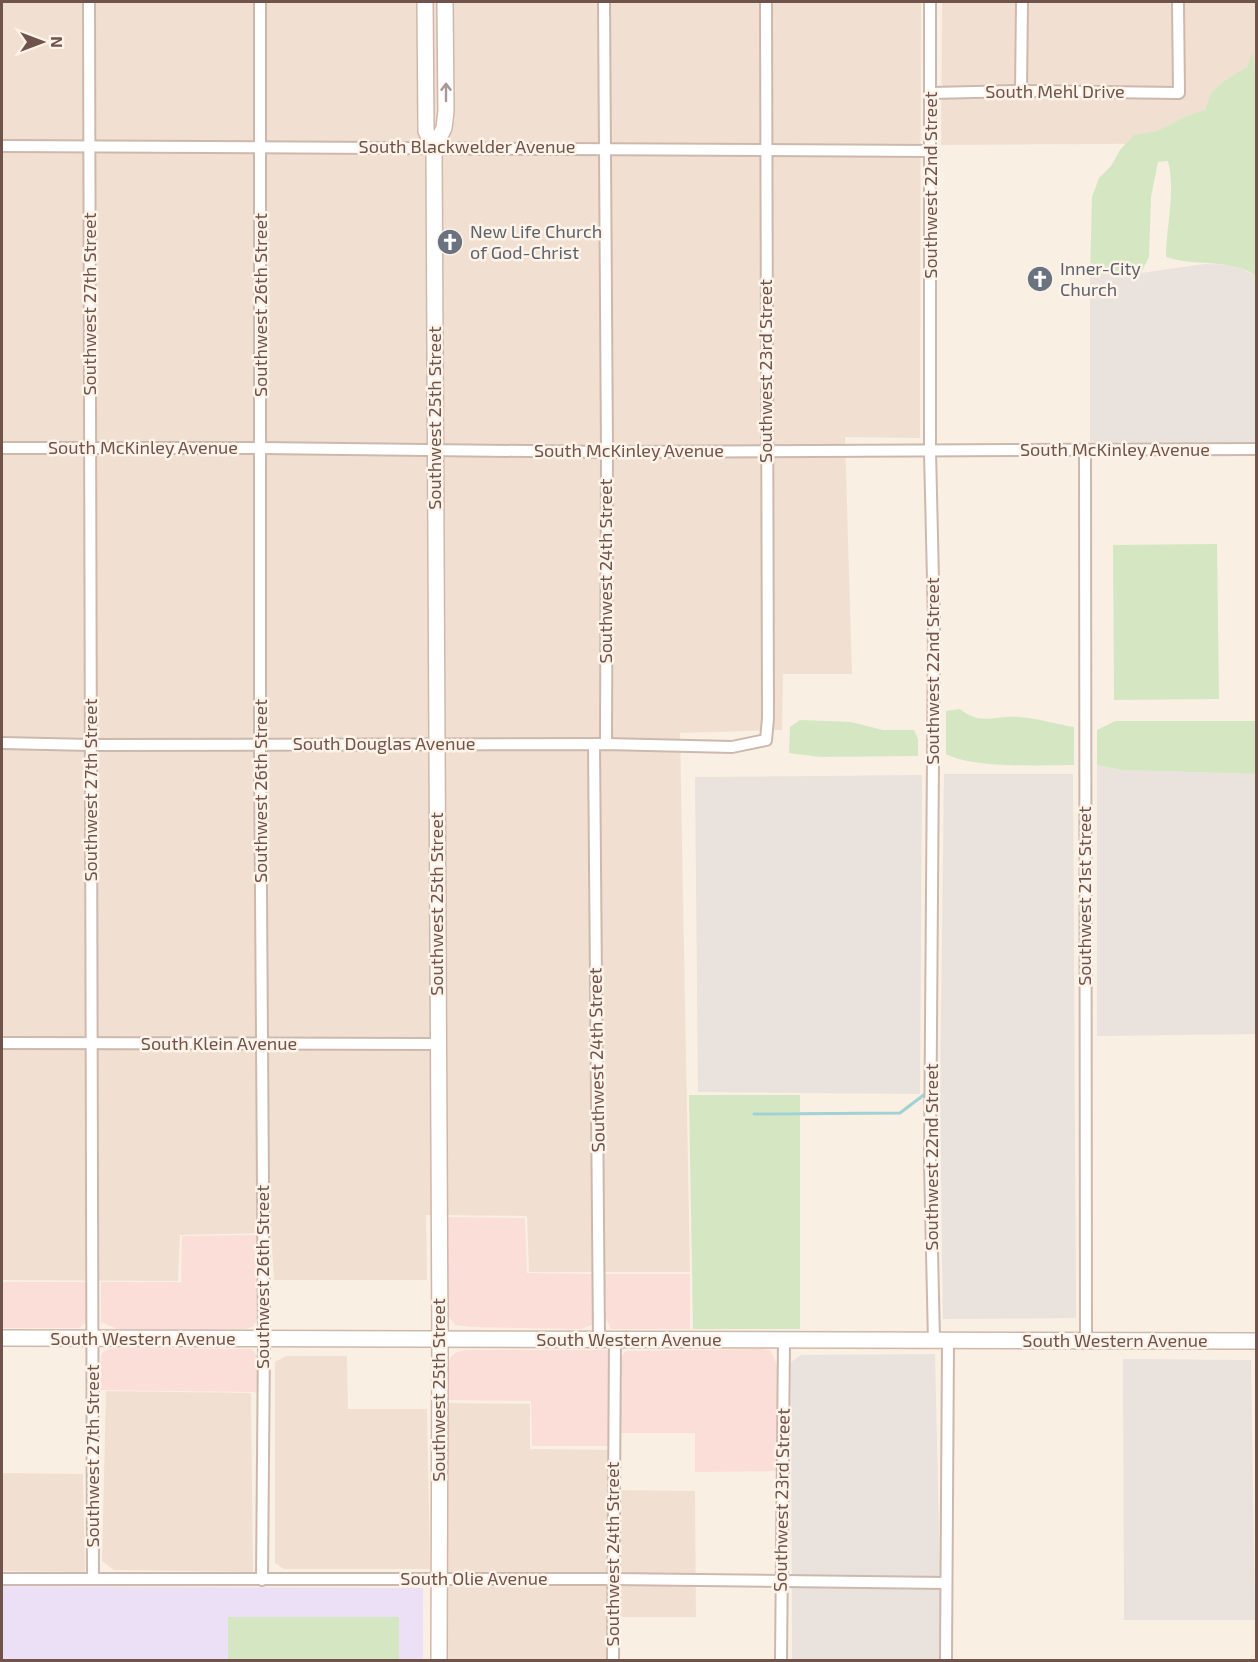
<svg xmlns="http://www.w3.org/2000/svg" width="1258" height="1662" font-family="'Exo 2',sans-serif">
<rect width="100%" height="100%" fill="#faefe3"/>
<!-- residential -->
<g fill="#f1e0d2">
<polygon points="2,2 921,2 920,438 845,437 852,674 783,674 782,730 680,733 690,1272 529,1272 527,1216 426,1215 427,1280 274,1280 271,1233 180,1235 178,1281 2,1280"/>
<polygon points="942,2 1256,2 1256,143 941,145"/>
<polygon points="286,1356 347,1356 348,1409 427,1409 430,1569 284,1569 275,1563 275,1362"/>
<polygon points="106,1391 251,1393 253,1572 114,1570 102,1561"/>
<polygon points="448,1403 530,1404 530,1449 609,1450 607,1490 695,1491 696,1617 608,1617 607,1660 446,1660"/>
<polygon points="2,1473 83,1474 85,1572 2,1571"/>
</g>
<!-- commercial -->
<g fill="#faded7">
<polygon points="445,1217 525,1218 527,1273 593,1274 594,1316 592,1325 581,1329 473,1327 455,1325 447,1314"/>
<polygon points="258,1235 259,1317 253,1327 245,1329 213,1330 117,1329 101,1322 101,1282 181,1282 182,1236"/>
<polygon points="604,1274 690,1274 690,1329 611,1329 605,1316"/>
<polygon points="2,1282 89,1282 88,1321 79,1328 2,1328"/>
<polygon points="113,1348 251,1349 258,1356 259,1363 258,1392 99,1390 101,1355 104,1351"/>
<polygon points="762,1349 770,1350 778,1367 777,1471 695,1472 695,1433 620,1433 620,1363 621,1357 626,1351"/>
<polygon points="465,1350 608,1350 609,1446 532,1446 531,1401 448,1400 448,1373 450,1358 455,1353"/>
</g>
<!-- industrial -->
<g fill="#eae2dd">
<polygon points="1205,264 1234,265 1256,276 1256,442 1090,442 1090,275 1141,273"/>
<polygon points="1097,765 1121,770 1256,774 1255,1034 1097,1036"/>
<polygon points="944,774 1073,774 1076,1318 943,1319 940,1098"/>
<polygon points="922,775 920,1094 698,1092 695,777"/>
<polygon points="935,1354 942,1660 792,1660 791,1362 801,1355"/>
<polygon points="1123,1359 1251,1360 1255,1620 1124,1620"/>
</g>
<!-- education -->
<polygon fill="#ece0f6" points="2,1586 423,1588 423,1660 2,1660"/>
<!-- green -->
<g fill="#d5e7c2">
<path d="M1253,51L1256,87V276C1233,258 1195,267 1166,257C1166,225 1176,193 1168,161L1158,162L1151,197L1149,257L1141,273L1090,275L1092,197L1099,178L1111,166L1120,150L1134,135L1157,131L1187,116L1205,110L1211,93L1224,81L1247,67Z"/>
<polygon points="1217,544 1219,699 1114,700 1113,545"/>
<path d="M960,709C981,726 994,715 1018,717C1036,718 1055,724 1074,727V765C1041,765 975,769 946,754V711Z"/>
<polygon points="800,720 851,722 883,730 914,730 918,739 918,756 820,757 789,753 790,727"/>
<polygon points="1115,721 1256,721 1256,774 1121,770 1097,765 1097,730"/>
<polygon points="689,1095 800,1095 800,1112 754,1113 753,1114 800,1114 800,1329 693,1329"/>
<rect x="228" y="1617" width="171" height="43"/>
</g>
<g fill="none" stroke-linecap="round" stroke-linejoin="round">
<!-- stream -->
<polyline stroke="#a0d1d3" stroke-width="3" points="754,1114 900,1113 925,1094"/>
<!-- street casing -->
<g stroke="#cdb8ad" stroke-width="14">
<g id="street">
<path d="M89,2C89,527 95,1053 93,1579"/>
<polyline points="260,2 260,744 264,1339 262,1580"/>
<polyline points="604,2 607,452 606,744"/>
<polyline points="930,2 930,451 934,623 930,1162 934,1341"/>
<polyline points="1021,91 1022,2"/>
<polyline points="931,93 1021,91 1179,93 1178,2"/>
<polyline points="2,146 932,151"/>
<polyline points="2,448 261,448 607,452 1256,449"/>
<polyline points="1085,451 1086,1341"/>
<polyline points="2,743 90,745 606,744 732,747 766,740 768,718 766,2"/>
<polyline points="594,744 599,1339"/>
<polyline points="2,1043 437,1044"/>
<polyline points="2,1579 613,1579 946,1583"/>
<polyline points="613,1660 615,1339"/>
<polyline points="781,1660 784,1340"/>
<polyline points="946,1660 948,1341"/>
</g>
</g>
<!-- secondary casing -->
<g stroke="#d0b7ab" stroke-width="18">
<g id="secondary">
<polyline points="425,2 426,131 434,148"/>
<polyline points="2,1338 1256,1341"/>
<polyline points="439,1660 440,1340 434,148 444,128 446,111 445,2"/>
</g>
</g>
<!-- street -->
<use href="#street" stroke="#fff" stroke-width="10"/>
<!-- secondary -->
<use href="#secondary" stroke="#fff" stroke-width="15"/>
</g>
<!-- one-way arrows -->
<defs><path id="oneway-shaft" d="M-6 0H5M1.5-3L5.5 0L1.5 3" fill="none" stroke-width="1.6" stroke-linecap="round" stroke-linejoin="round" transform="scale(1.5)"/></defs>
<use stroke="#a99893" href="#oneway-shaft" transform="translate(446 92) rotate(-90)"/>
<!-- icons -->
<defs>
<g id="church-disc" transform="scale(1.35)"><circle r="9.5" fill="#6b7280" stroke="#fef3e8"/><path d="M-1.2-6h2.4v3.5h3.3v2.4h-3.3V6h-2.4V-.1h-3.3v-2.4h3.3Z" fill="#fff"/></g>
</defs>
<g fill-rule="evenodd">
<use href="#church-disc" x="450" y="242"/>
<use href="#church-disc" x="1040" y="279"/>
</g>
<g text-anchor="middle" stroke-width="5" stroke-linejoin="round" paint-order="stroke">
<!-- street labels -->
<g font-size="18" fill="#70544b" stroke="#fef3e8">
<text x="1055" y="98">South Mehl Drive</text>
<text x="467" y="153">South Blackwelder Avenue</text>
<text transform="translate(931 185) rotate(-90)" y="6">Southwest 22nd Street</text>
<text transform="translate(90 304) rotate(-90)" y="6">Southwest 27th Street</text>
<text transform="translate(261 305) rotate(-90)" y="6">Southwest 26th Street</text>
<text transform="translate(766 371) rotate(-90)" y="6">Southwest 23rd Street</text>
<text transform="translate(435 418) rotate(-90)" y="6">Southwest 25th Street</text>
<text x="143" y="454">South McKinley Avenue</text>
<text x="1115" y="456">South McKinley Avenue</text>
<text x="629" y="457">South McKinley Avenue</text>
<text transform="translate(606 571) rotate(-90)" y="6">Southwest 24th Street</text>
<text transform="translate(933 671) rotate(-90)" y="6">Southwest 22nd Street</text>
<text x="384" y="750">South Douglas Avenue</text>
<text transform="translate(91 790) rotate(-90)" y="6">Southwest 27th Street</text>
<text transform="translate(261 791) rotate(-90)" y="6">Southwest 26th Street</text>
<text transform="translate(1085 896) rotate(-90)" y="6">Southwest 21st Street</text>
<text transform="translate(437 904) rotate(-90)" y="6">Southwest 25th Street</text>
<text x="219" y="1050">South Klein Avenue</text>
<text transform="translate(597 1060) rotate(-91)" y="6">Southwest 24th Street</text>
<text transform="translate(932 1157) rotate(-90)" y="6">Southwest 22nd Street</text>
<text transform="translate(263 1277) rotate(-90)" y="6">Southwest 26th Street</text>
<text x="143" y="1345">South Western Avenue</text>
<text x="629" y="1346">South Western Avenue</text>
<text x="1115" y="1347">South Western Avenue</text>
<text transform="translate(439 1390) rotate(-90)" y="6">Southwest 25th Street</text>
<text transform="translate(93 1456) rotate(-90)" y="6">Southwest 27th Street</text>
<text transform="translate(782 1500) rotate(-89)" y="6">Southwest 23rd Street</text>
<text transform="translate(613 1554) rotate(-90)" y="6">Southwest 24th Street</text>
<text x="474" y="1585">South Olie Avenue</text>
</g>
<!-- worship labels -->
<g font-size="18" fill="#5b616d" stroke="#fef3e8" text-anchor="start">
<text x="470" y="238">New Life Church<tspan x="470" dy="21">of God-Christ</tspan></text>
<text x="1060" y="275">Inner-City<tspan x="1060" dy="21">Church</tspan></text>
</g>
</g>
<!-- border -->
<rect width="1258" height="1662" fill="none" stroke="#70544b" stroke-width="6"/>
<!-- north arrow -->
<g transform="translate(42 42) rotate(90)" stroke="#fef3e8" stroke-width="4.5" paint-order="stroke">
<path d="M0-4.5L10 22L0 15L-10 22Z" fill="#70544b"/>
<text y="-9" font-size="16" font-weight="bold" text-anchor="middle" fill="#70544b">N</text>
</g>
</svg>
